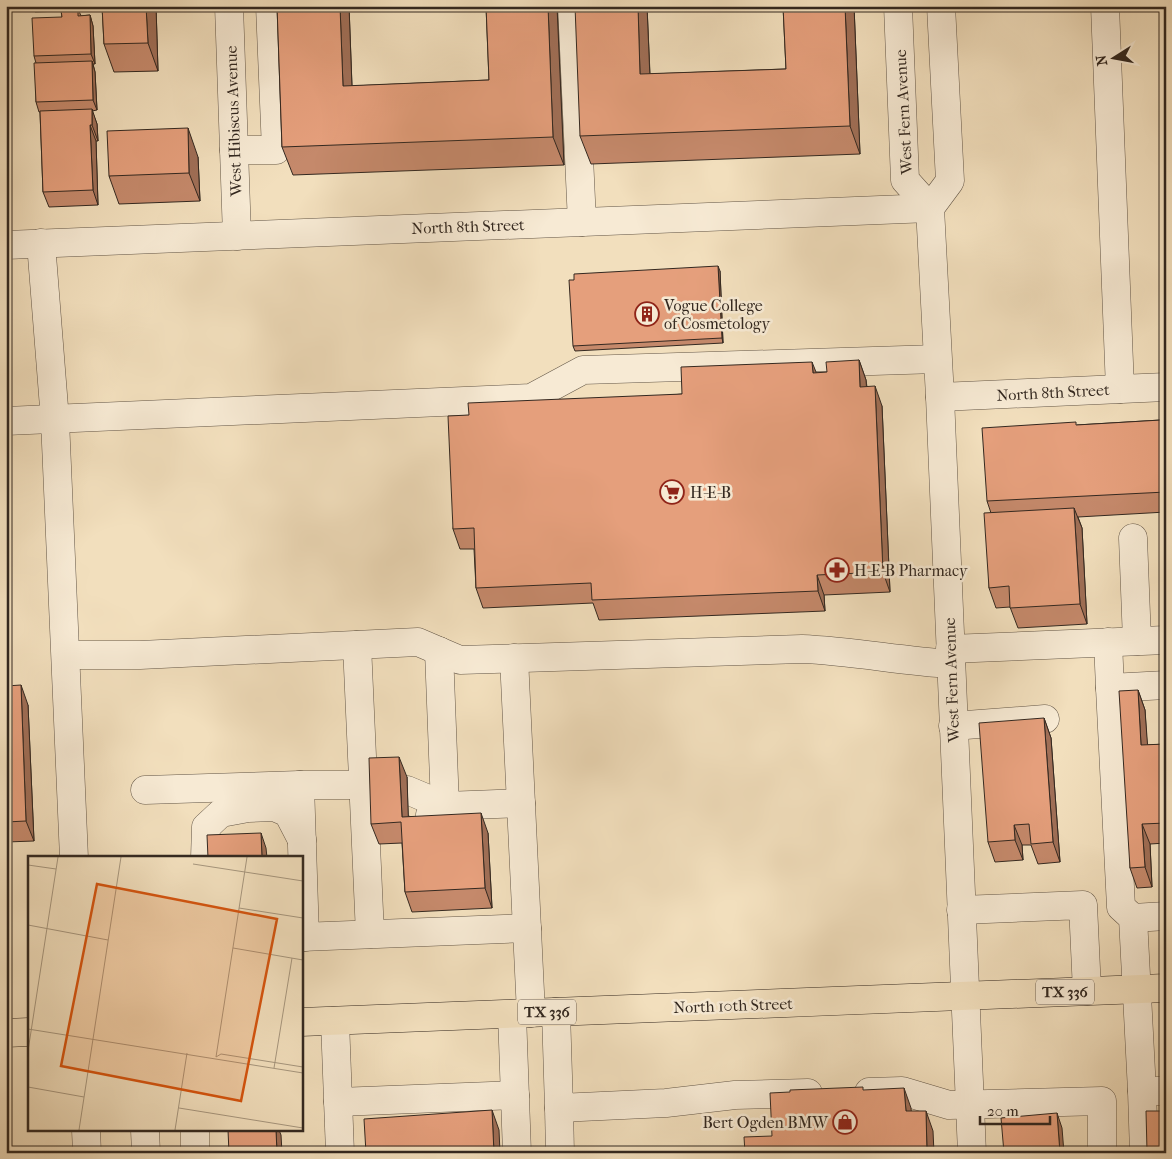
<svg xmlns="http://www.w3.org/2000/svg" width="1172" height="1159" font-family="'IM FELL French Canon',serif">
<rect width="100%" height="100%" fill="#f2dfbd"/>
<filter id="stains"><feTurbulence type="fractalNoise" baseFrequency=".004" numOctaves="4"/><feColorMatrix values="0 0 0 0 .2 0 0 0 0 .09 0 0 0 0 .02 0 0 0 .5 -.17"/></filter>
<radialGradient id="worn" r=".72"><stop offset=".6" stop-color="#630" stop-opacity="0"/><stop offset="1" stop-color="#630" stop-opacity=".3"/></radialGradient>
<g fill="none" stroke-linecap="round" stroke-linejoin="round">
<!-- minor casing -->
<g stroke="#635647" stroke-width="29">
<g id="minor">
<polyline points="229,6 237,236"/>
<polyline points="572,6 582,222"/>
<polyline points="898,6 905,180 930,208"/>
<polyline points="941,6 950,181 930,208 940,397 972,1153"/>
<polyline points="1105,6 1120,389"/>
<polyline points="234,150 276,150 270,6"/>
<polyline points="41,243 55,420 74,858"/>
<polyline points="6,245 930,208"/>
<polyline points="940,397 1166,387"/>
<polyline points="6,421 531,398 583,370 937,359"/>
<polyline points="1133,538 1137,641"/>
<polyline points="1108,642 1110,688"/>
<polyline points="357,645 370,934"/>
<polyline points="950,649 1166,640"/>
<polyline points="439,651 445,806"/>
<path d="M66,655H140L418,642L460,660L802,649C852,651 901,661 951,664"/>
<polyline points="514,658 531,1013"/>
<polyline points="1166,685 1110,688 1121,907 1133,918 1142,1091 1166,1091"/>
<polyline points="953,726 1045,719"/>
<polyline points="300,785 305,937"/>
<polyline points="145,790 300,785 363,785"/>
<polyline points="407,790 445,806"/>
<polyline points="430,815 445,806 521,803"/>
<polyline points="205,858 206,827 221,813 248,808 274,807 288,813 302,840"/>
<polyline points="961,910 1083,905 1087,991"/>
<polyline points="1133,918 1166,916"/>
<polyline points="301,937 527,928"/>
<polyline points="556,1012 559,1108 666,1103 735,1095 808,1093"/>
<polyline points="512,1014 517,1153"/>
<polyline points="335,1021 340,1153"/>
<polyline points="1142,1091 1144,1153"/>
<polyline points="869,1092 902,1091 949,1105 1102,1101 1102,1153"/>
<polyline points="338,1102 515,1095"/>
<polyline points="559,1108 560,1153"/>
<polyline points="86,1130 87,1153"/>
<polyline points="145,1130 146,1153"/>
<polyline points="195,1130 195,1153"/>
</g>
</g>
<!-- major casing -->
<g stroke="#332820" stroke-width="29">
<g id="major">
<polyline points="301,1022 1166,988"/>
<polyline points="6,1033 29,1032"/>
</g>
</g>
<!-- minor -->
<use href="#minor" stroke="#f7ead4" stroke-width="28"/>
<!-- major -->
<use href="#major" stroke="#f2dfbd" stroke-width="28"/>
</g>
<!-- wall -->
<g fill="#c5896b" stroke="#332820">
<polygon points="33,6 93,6 93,10 79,11 81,16 90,15 93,26 95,64 93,64 95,72 97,110 92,111 97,124 98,141 96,141 98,205 49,207 43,192 40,112 39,112 36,102 36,63 34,56 62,17 61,11 35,12"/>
<polygon points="102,6 156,6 158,71 114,72 104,44"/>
<polygon points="277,6 349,6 352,86 489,80 486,6 557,6 564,165 293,175 282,147"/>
<polygon points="647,6 650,74 786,69 783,6 854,6 860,154 591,164 580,136"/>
<polygon points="198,157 200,201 119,204 109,176"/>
<polygon points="720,271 723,343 575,351 573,346"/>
<polygon points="859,360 866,380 867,387 882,406 890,592 824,595 825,611 599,620 593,603 483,608 476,588 474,549 460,549 453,529 469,415 682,394 816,372 827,372"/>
<polygon points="1161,420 1166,434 1166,512 1078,517 1082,528 1087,624 1018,628 1010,607 996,608 989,588 991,513 987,501 1077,425"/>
<polygon points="6,686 28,705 34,841 6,842"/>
<polygon points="1138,690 1145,710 1147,745 1166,744 1166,843 1150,844 1152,887 1137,888 1130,868"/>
<polygon points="1044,718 1051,738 1060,862 1038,864 1031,845 1022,845 1023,860 995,862 988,842"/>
<polygon points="407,777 408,816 488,833 492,908 412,912 405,892 402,843 379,844 371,824"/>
<polygon points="1166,1111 1166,1153 1148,1153 1147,1151"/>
</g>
<!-- shaded-wall -->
<g fill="#a06f57" stroke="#332820">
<polygon points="146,6 156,6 158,71 148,43"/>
<polygon points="340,6 349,6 353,115 343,86"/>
<polygon points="548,6 557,6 564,165 553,137"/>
<polygon points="638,6 647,6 651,103 640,74"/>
<polygon points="845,6 854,6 860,154 850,126"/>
<polygon points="90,15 93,26 95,64 91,54"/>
<polygon points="92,61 95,72 97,110 93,100"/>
<polygon points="92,109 97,124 98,141 92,125"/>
<polygon points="90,125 96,141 98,205 93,190"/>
<polygon points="188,128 198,157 200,201 189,173"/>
<polygon points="718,266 720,271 723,343 722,338"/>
<polygon points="859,360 866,380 868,407 860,387"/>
<polygon points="812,362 820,382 813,373"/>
<polygon points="875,386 882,406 890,592 883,572"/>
<polygon points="1161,420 1166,434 1166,457 1162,448"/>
<polygon points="1164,467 1166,472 1166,491"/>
<polygon points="1074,508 1082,528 1087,624 1080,604"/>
<polygon points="817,575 824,595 825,611 818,591"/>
<polygon points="21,685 28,705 34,841 26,821"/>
<polygon points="1138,690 1145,710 1149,765 1141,745"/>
<polygon points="1044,718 1051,738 1060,862 1053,842"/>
<polygon points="399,757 407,777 409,837 402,817"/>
<polygon points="481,813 488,833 492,908 485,888"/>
<polygon points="1142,824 1150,844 1152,887 1145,867"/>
<polygon points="1014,825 1022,845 1023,860 1015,840"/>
<polygon points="261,833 266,848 267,858 262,858"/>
<polygon points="904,1088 911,1108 913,1131 906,1111"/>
<polygon points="492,1110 499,1130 500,1153 494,1153"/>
<polygon points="926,1111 933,1131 934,1153 927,1153"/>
<polygon points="1057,1113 1062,1128 1064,1153 1060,1153"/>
<polygon points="276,1130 279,1130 281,1135 282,1153 277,1153"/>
</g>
<!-- building -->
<g fill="#e59f7c" stroke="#332820">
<polygon points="102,6 146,6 148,43 104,44"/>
<polygon points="277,6 340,6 343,86 489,80 486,6 548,6 553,137 282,147"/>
<polygon points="575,6 638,6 640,74 786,69 783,6 845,6 850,126 580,136"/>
<polygon points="61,10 78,10 78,16 90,15 91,54 34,56 32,18 62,17"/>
<polygon points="92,61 93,100 36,102 34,63"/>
<polygon points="92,109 92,125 90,125 93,190 43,192 40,111"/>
<polygon points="188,128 189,173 109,176 107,131"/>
<polygon points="718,266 722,338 573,346 569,280 574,280 574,274"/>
<polygon points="859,360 860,387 875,386 883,572 817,575 818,591 592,600 591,583 476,588 474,528 453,529 448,416 469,415 468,403 682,394 681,367 812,362 813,373 827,372 826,362"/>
<polygon points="1161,420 1162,448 1166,448 1166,467 1164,467 1166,492 987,501 982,428 1076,422 1076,425"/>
<polygon points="1074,508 1080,604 1010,608 1009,586 989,588 984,513"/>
<polygon points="21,685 26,821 6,822 6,686"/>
<polygon points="1163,686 1166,686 1166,737"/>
<polygon points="1138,690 1141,745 1166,744 1166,823 1142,824 1145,867 1130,868 1119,691"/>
<polygon points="1044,718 1053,842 1031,844 1029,824 1014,825 1015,840 988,842 979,723"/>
<polygon points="399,757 402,817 481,813 485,888 405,892 401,822 371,824 369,758"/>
<polygon points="261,833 262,858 208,858 207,835"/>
<polygon points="863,1087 863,1090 904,1088 906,1111 926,1111 927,1153 745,1153 744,1137 772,1136 770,1093 790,1092 790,1090"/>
<polygon points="492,1110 494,1153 366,1153 364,1119"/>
<polygon points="1146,1111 1166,1111 1166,1150 1147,1151"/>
<polygon points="1057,1113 1060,1153 1004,1153 1001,1118"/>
<polygon points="228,1130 276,1130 277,1153 229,1153"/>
</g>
<!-- icons -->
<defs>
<g id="building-ring" transform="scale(1.25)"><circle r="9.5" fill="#f7ead4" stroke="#8f2418" stroke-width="1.5"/><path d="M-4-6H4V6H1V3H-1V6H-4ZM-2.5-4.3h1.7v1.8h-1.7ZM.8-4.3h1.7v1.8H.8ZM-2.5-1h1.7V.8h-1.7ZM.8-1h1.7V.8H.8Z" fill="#8f2418"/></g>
<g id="supermarket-ring" transform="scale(1.25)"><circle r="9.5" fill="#f7ead4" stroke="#8f2418" stroke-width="1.5"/><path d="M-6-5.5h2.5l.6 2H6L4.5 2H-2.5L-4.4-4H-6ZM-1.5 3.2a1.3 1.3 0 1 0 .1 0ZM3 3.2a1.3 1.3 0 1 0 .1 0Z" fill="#8f2418"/></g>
<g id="pharmacy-ring" transform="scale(1.25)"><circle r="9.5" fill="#f7ead4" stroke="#8f2418" stroke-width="1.5"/><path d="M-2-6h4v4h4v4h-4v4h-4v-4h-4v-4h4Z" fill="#8f2418"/></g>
<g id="shop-ring" transform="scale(1.25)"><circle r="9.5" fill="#f7ead4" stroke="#8f2418" stroke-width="1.5"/><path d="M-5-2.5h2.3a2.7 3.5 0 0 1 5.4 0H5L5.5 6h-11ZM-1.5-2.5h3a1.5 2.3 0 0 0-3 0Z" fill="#8f2418"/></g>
</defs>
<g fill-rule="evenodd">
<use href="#building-ring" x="647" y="314"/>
<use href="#supermarket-ring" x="672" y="492"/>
<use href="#pharmacy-ring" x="837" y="570"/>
<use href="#shop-ring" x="845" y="1122"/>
</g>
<g text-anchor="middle" stroke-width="5" stroke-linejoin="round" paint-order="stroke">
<!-- shield labels -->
<g fill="#f7ead4" stroke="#6e6256" stroke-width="1">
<rect x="1036" y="979.5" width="58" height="25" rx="4"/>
<rect x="518" y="999.5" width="58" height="25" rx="4"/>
</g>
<g font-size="15" font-weight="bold" fill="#332820">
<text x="1065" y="997">TX 336</text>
<text x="547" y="1017">TX 336</text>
</g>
<!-- street labels -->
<g font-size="16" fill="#332820" stroke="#f7ead4">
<text transform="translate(903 112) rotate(-93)" y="6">West Fern Avenue</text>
<text transform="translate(233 121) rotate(-92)" y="6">West Hibiscus Avenue</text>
<text transform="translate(468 226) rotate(-2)" y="6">North 8th Street</text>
<text transform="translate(1053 392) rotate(-3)" y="6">North 8th Street</text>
<text transform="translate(951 680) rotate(-92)" y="6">West Fern Avenue</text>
<text transform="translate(733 1005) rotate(-2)" y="6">North 10th Street</text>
</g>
<!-- poi labels -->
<g font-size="16" fill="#332820" stroke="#f7ead4" text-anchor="start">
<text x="664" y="311">Vogue College<tspan x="664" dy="18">of Cosmetology</tspan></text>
<text x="690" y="498">H-E-B</text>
<text x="854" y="576">H-E-B Pharmacy</text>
<text x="828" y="1128" text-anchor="end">Bert Ogden BMW</text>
</g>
</g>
<!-- overview -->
<g transform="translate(28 856)">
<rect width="275" height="275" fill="#f2dfbd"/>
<path fill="none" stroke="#a6967e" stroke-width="1" d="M165,8L275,25M0,9L28,13M211,52L275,62M0,69L80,84M205,92L275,104M0,173L275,217M0,195L30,1M188,201L219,1M188,201L193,198L275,211M246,212L264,102M0,231L56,241M151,252L275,272M51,274L93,1M147,274L159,197"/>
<path fill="#d6540e" fill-opacity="0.15" stroke="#d6540e" stroke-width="2.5" d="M69,28L249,63L213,245L33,210Z"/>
<rect width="275" height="275" fill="none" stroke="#332820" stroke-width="2.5"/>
</g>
<!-- margin -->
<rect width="1172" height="1159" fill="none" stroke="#f2dfbd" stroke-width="25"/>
<rect x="8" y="8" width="1157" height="1144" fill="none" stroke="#332820" stroke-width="2.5"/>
<rect x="12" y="12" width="1147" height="1134" fill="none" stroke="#332820"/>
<!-- north arrow -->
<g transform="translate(1114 58) rotate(259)" stroke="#f7ead4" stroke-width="4" paint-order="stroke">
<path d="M0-4L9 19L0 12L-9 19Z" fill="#332820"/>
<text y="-8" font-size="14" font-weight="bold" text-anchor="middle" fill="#332820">N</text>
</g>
<!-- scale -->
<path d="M980 1116v8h70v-8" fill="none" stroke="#332820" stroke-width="2.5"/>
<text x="987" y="1116" font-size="15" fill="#332820" stroke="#f7ead4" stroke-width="4" paint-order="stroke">20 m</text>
<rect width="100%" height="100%" filter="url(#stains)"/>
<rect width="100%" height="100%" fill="url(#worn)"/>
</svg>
